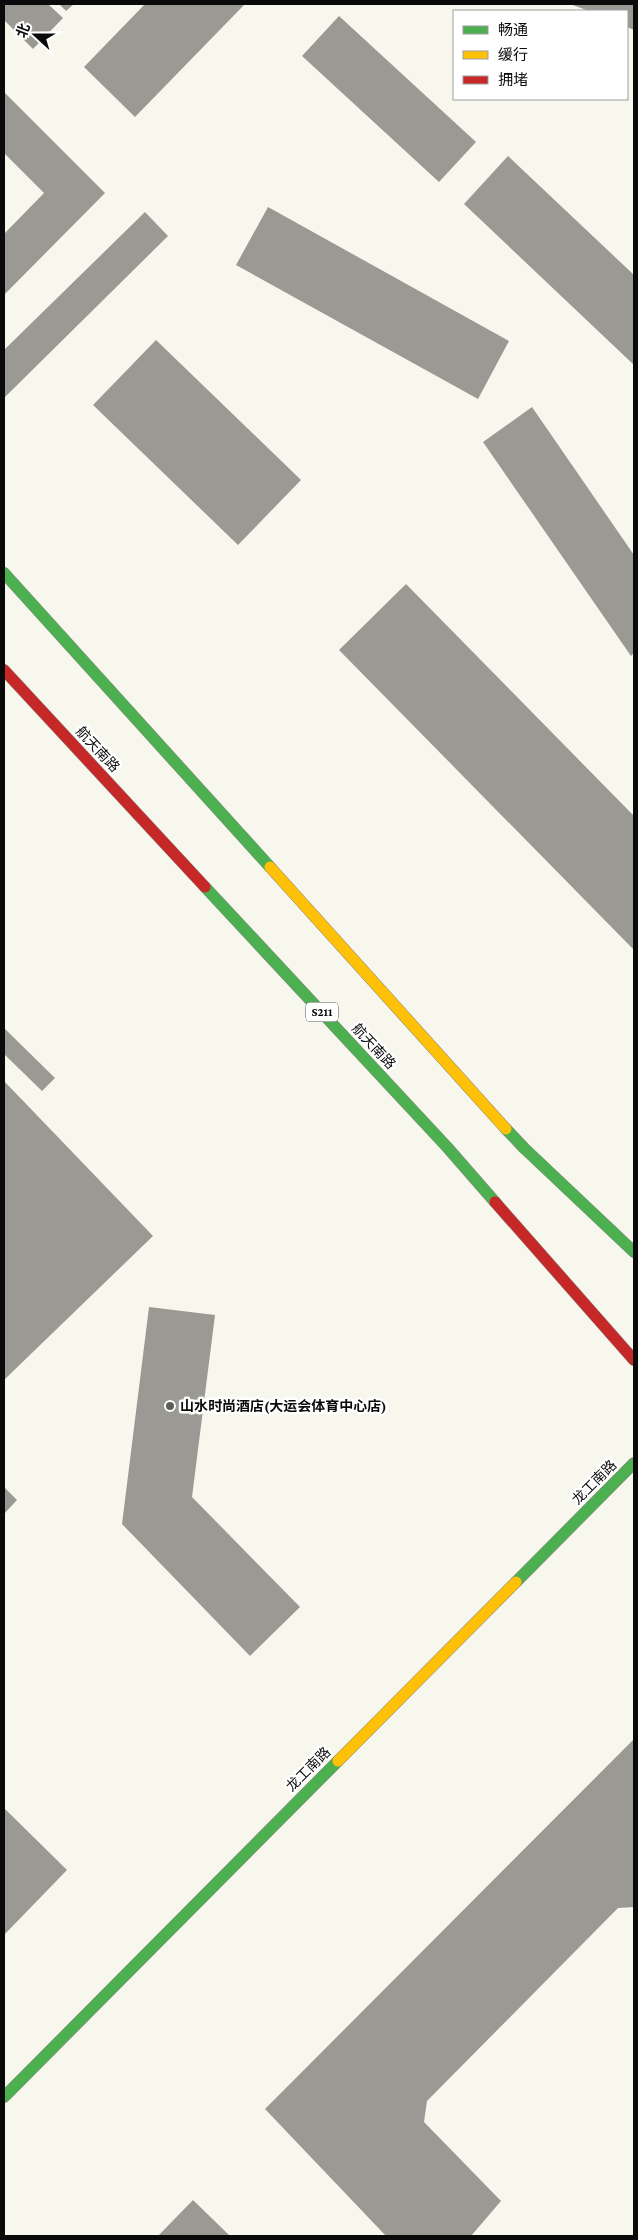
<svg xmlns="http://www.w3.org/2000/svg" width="638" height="2240" font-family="'Crimson Pro','Noto Sans SC',serif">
<rect width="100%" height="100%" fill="#f8f7ed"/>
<!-- building -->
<g fill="#9a9994">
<polygon points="4,4 48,4 63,18 33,49 4,20"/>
<polygon points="59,4 74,4 66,11"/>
<polygon points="145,4 245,4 135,117 84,67"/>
<polygon points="570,4 634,4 634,30 627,27 627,11 589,11"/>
<polygon points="339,16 476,142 439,182 302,56"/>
<polygon points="4,92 105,193 4,295 4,234 44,193 4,153"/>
<polygon points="508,156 634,275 634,365 464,204"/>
<polygon points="268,207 509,341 478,399 236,265"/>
<polygon points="145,212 168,236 4,398 4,350"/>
<polygon points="156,340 301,480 238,545 93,405"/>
<polygon points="532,407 634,555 634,653 631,656 483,442"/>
<polygon points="406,584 634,816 634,950 339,650"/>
<polygon points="4,1028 55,1078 42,1091 4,1054"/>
<polygon points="4,1081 153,1236 4,1380"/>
<polygon points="149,1307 215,1315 192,1497 300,1607 250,1656 122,1524"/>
<polygon points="4,1487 17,1500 4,1514"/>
<polygon points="634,1739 634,1907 618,1908 427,2101 424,2122 501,2201 471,2236 386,2236 265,2109"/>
<polygon points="4,1808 67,1870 4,1935"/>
<polygon points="193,2200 230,2236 158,2236"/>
</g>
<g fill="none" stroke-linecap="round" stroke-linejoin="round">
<!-- fast casing -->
<g stroke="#888783" stroke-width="12">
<g id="fast">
<polyline points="4,573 270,867"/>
<polyline points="205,887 447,1147 495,1202"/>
<polyline points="506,1129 524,1148 634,1252"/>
<polyline points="516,1582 634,1463"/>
<polyline points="4,2097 338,1761"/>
</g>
</g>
<!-- slow casing -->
<g stroke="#888783" stroke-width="12">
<g id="slow">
<polyline points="270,867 506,1129"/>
<polyline points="338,1761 516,1582"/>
</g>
</g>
<!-- jam casing -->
<g stroke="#888783" stroke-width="12">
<g id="jam">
<polyline points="4,670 205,887"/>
<polyline points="495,1202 634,1360"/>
</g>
</g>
<!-- fast -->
<use href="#fast" stroke="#4caf50" stroke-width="11"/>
<!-- slow -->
<use href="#slow" stroke="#ffc107" stroke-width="11"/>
<!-- jam -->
<use href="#jam" stroke="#c62828" stroke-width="11"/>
</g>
<!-- markers -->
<circle fill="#5d5d59" stroke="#fff" stroke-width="2" cx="170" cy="1406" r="5"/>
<g text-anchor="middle" stroke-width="5" stroke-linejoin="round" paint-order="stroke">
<!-- shield labels -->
<rect fill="#fff" stroke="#545454" stroke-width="1" x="306" y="1002.5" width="32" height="19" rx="4"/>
<g font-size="12" font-weight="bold" fill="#0a0a0a">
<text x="322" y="1016">S211</text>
</g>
<!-- street labels -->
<g font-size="14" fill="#0a0a0a" stroke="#fff">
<text transform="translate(98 749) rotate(47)" y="5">航天南路</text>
<text transform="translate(374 1046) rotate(47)" y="5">航天南路</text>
<text transform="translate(594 1482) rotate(-45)" y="5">龙工南路</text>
<text transform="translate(308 1769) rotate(-45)" y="5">龙工南路</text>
</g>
<!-- poi labels -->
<g font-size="14" font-weight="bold" fill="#0a0a0a" stroke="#fff" text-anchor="start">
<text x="180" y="1411">山水时尚酒店(大运会体育中心店)</text>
</g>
</g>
<!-- border -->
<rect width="638" height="2240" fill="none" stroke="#0a0a0a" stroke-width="10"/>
<!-- legend -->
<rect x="453" y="10" width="175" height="90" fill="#ffffff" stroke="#9d9d9d"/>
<rect x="463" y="26" width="25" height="8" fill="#4caf50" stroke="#9d9d9d"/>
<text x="498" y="35" font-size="15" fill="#0a0a0a">畅通</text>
<rect x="463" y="51" width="25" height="8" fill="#ffc107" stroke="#9d9d9d"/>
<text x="498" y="60" font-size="15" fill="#0a0a0a">缓行</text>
<rect x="463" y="76" width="25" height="8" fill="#c62828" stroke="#9d9d9d"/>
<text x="498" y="85" font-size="15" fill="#0a0a0a">拥堵</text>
<!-- north arrow -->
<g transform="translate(35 35) rotate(291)" stroke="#ffffff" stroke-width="4" paint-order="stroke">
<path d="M0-4L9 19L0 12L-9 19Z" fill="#0a0a0a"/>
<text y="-8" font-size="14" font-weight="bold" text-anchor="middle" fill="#0a0a0a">北</text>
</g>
</svg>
